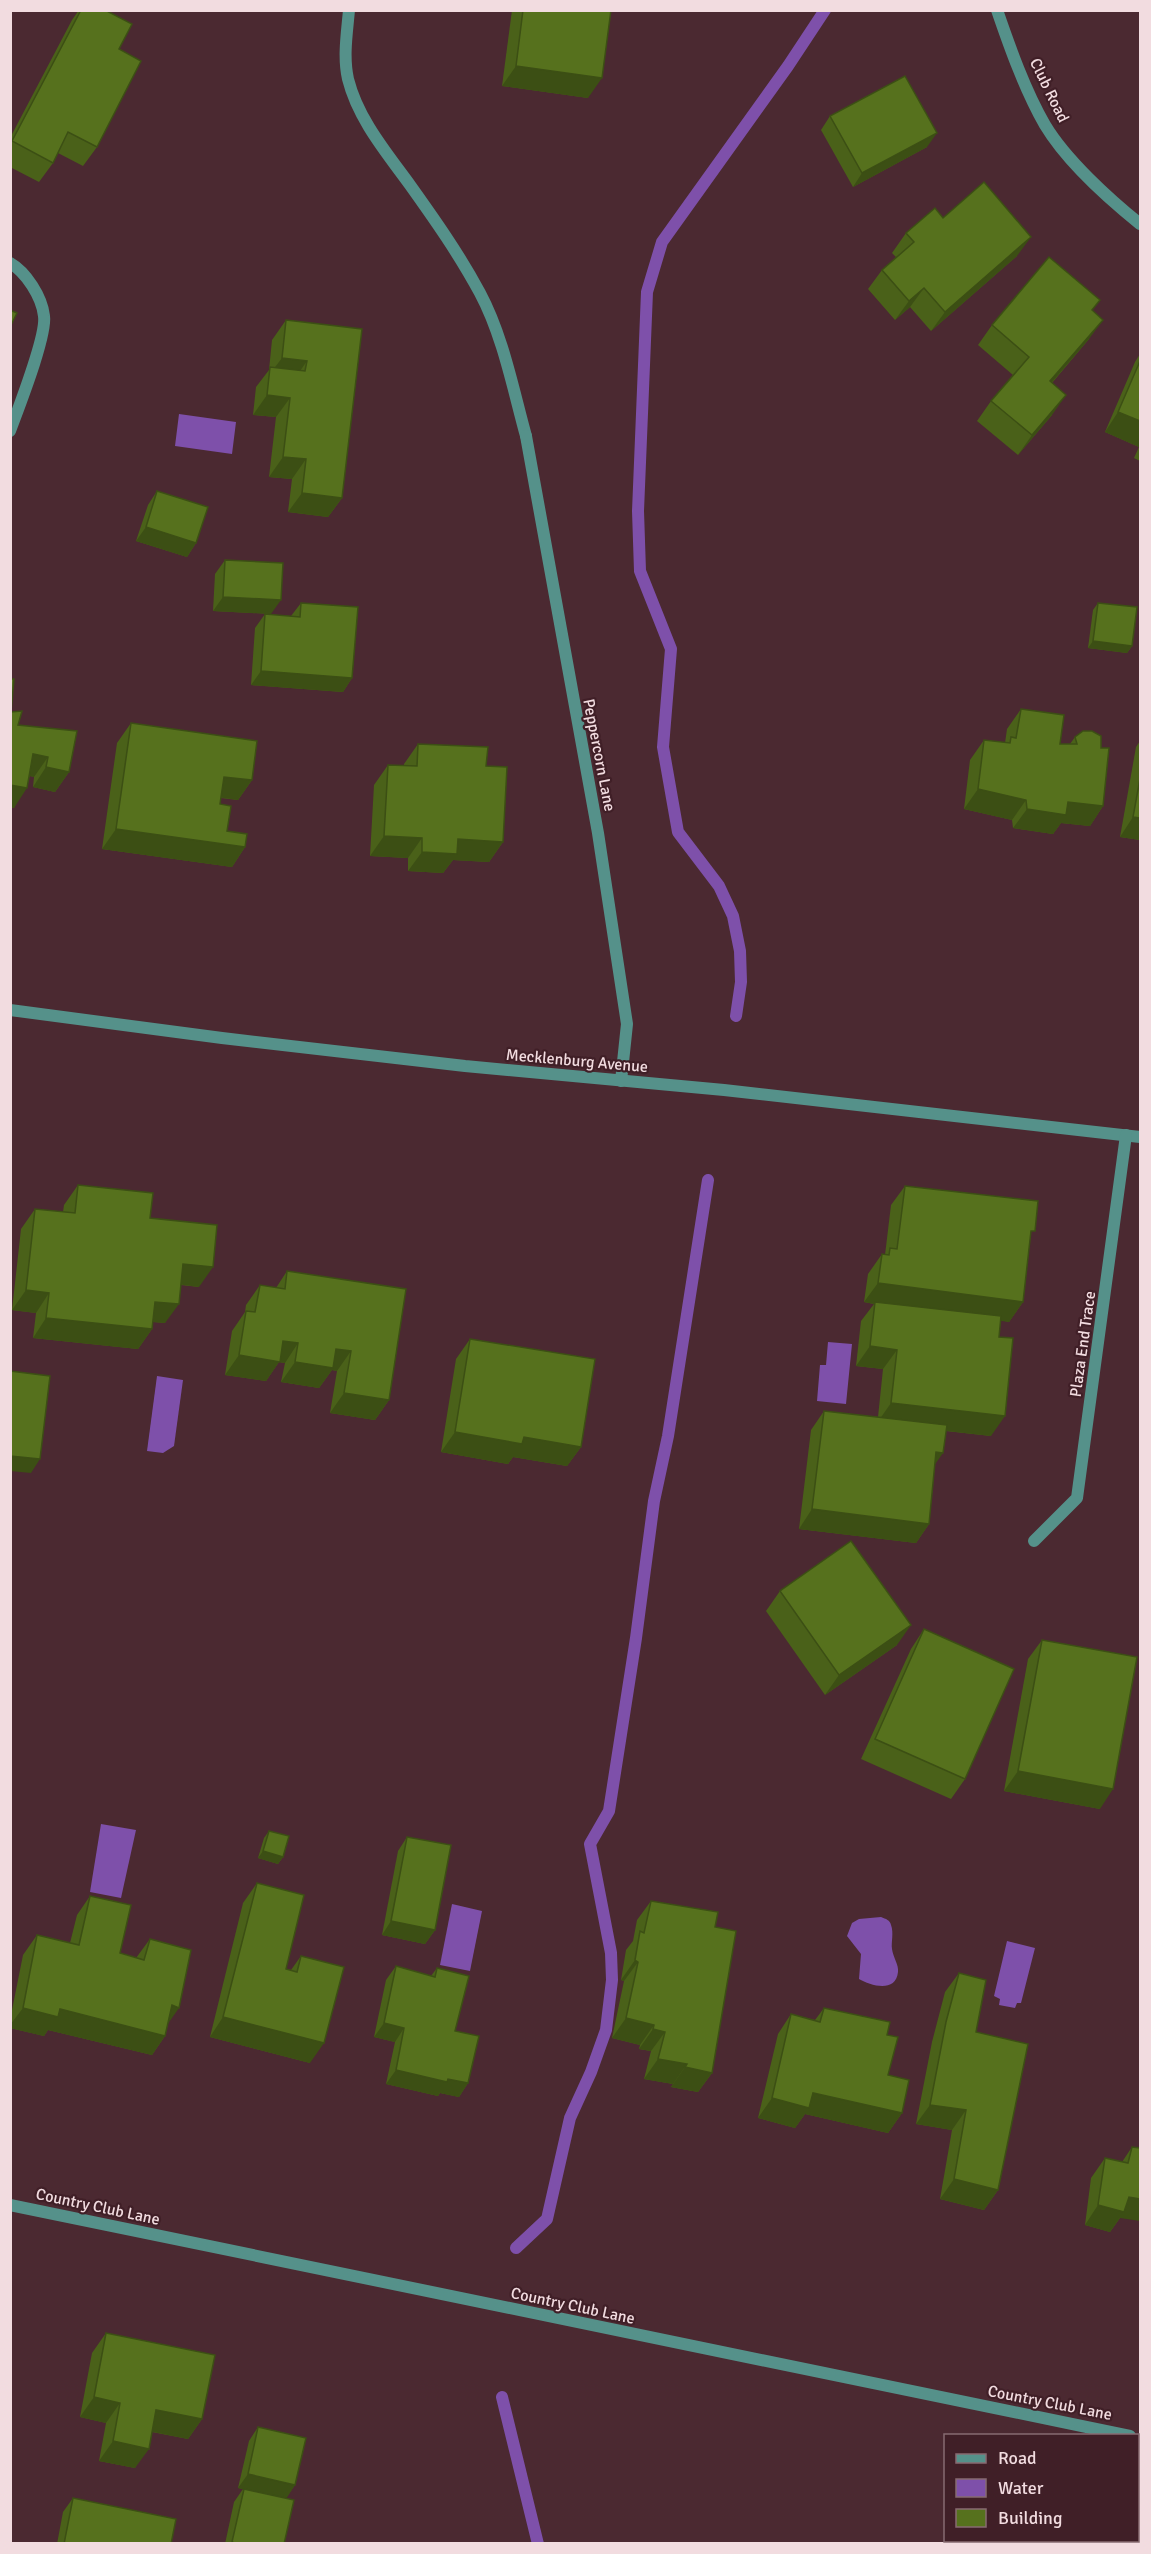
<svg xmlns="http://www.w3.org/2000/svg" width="1151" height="2554" font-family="Signika,sans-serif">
<rect width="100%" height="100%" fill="#4b2931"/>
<!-- water -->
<g fill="#7e50aa">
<polygon points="179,414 236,422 232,454 175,446"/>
<polygon points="828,1342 852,1344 846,1404 817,1401 820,1365 826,1365"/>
<polygon points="157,1376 183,1380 174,1446 163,1453 147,1451"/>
<polygon points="101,1824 136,1830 121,1898 90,1892"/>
<polygon points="452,1904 482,1911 470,1971 440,1965"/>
<path d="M881,1917C886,1919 890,1920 891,1925C894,1933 891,1942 892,1949C893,1957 899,1965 898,1972C896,1993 871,1986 859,1979L861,1954L847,1936L852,1923L859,1919Z"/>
<polygon points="1007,1941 1035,1948 1021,2003 1017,2003 1015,2008 999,2005 1000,1999 994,1996"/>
</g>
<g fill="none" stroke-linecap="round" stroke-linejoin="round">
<!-- stream -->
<g stroke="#7e50aa" stroke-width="12">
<polyline points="736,1016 741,982 740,951 733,916 719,886 678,832 663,747 671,649 640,571 638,511 647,292 662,242 788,66 825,10"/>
<polyline points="516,2248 547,2219 570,2118 591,2072 606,2030 612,1980 611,1953 590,1844 609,1811 636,1638 654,1501 668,1436 708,1180"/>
<polyline points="502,2397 538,2544"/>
</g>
<!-- service -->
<path stroke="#55918a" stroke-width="12" d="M349,10C347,33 343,57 348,79C358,119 386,152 410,185C435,220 459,254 480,293C503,336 513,389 526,436"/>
<!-- minor -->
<g stroke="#55918a" stroke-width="12">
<path d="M997,10C1010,48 1025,90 1045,125C1066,160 1109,199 1140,224"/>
<path d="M10,263C26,272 42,297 44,316C47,336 18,409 10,431"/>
<polyline points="526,436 598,833 627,1024 621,1081"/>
<polyline points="10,1010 222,1038 465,1066 724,1090 1140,1137"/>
<polyline points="1034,1541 1077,1498 1126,1135"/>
<polyline points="10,2205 1130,2436"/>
</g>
</g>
<!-- wall -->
<g fill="#4a6119">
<polygon points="79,10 105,10 97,147 83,166 58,153 53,163 39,182 10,167 10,138 72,20"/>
<polygon points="512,10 611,10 588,98 502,86"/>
<polygon points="830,116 927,147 853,187 821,130"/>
<polygon points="943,218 1017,256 931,331 910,307 895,320 868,289 882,270 896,257 892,253 906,233"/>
<polygon points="1093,311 1089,339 1052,383 1052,415 1018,455 977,421 991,401 1013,375 978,345 992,325"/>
<polygon points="286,320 362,329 342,498 328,517 288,512 292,479 269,477 276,417 253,415 256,387 269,370 272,340"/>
<polygon points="1140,354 1140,461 1134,458 1139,447 1105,432 1135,362"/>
<polygon points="157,491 196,543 187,557 136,541 148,505"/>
<polygon points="225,560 271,614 213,611 215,574"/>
<polygon points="301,603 352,678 343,692 251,685 255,628 265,614 291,616"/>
<polygon points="1098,603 1132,646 1127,653 1088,648 1093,610"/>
<polygon points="10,679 11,712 18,725 69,772 55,792 33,787 34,777 30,776 14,808 10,807"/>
<polygon points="1021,709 1060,744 1070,744 1075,737 1103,806 1090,826 1061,823 1053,834 1013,828 1012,820 964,809 970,760 984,740 1005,743 1007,729"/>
<polygon points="131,723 252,780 238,800 221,798 220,804 227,831 245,847 232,867 102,849 117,743"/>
<polygon points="1140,741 1140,840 1120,837 1136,747"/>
<polygon points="418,744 486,766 503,842 489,862 453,860 443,873 408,871 408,858 370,856 374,785 388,765 404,766 404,764"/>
<polygon points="78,1185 150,1218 199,1287 181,1285 165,1323 153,1322 152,1329 138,1349 33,1338 36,1313 12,1310 21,1229 35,1209 63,1212 64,1205"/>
<polygon points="905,1186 1030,1237 1023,1302 1009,1322 1000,1320 991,1436 946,1431 935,1464 929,1524 916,1543 799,1529 811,1430 824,1411 878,1417 883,1369 856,1366 861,1321 874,1304 864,1302 868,1274 882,1254 885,1255 891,1205"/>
<polygon points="287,1271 389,1400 375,1420 330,1413 337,1371 332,1370 319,1388 281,1382 285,1363 279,1362 266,1381 225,1375 232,1331 245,1312 246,1305 260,1285 276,1288"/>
<polygon points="470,1339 581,1447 567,1466 513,1457 508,1464 441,1452 456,1359"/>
<polygon points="780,1591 897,1645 825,1695 766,1611"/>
<polygon points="924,1629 965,1779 951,1799 861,1759 911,1649"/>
<polygon points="1042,1640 1100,1809 1004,1791 1028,1659"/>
<polygon points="269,1831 283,1857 278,1864 258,1858 264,1838"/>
<polygon points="407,1837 435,1930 425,1944 382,1935 398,1851"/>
<polygon points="257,1883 286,1969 291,1970 301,1956 310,2063 210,2037 243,1903"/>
<polygon points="90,1896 120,1953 136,1958 150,1939 168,2024 165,2036 152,2055 48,2030 44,2036 10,2028 10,2020 23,1955 37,1935 70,1943 77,1915"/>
<polygon points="651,1901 715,1927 712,2073 698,2092 671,2087 673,2084 644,2079 651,2051 639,2049 640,2045 612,2038 624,1981 621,1980 626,1950 633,1941 637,1920"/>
<polygon points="396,1966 431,1976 437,1968 455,2031 468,2083 459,2097 440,2093 438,2096 386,2084 395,2042 374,2037 386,1980"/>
<polygon points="959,1973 976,2032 998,2190 984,2210 940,2199 952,2130 916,2124 932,2042 945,1992"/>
<polygon points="824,2008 887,2035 888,2075 902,2113 888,2133 805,2114 795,2128 758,2118 778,2034 791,2014 815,2020"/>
<polygon points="1132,2147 1120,2218 1110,2232 1085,2225 1091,2178 1105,2158 1122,2162"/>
<polygon points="106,2333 202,2419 188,2439 152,2432 135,2468 99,2461 106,2423 80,2417 92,2353"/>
<polygon points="258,2427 295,2485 286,2498 284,2544 225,2544 234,2502 243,2489 238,2488 249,2441"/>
<polygon points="73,2498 171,2544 57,2544 63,2512"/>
</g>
<!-- shaded-wall -->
<g fill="#3c4f14">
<polygon points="516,66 602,78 588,98 502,86"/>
<polygon points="937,133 927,147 853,187 862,173"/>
<polygon points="1031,237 1017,256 931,331 945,312"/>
<polygon points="924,288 910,307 895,320 909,301"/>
<polygon points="1103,320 1089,339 1036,401 1050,381"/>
<polygon points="282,358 307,361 293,381 269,375"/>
<polygon points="267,395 290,398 276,417 253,415"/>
<polygon points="1066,395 1052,415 1018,455 1032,435"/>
<polygon points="1118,412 1140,421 1140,445 1139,447 1105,432"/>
<polygon points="283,457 306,459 292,479 269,477"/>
<polygon points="302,493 342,498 328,517 288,512"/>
<polygon points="146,527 196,543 187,557 136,541"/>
<polygon points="223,597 281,600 271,614 213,611"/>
<polygon points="1093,641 1132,646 1127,653 1088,648"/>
<polygon points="261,671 352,678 343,692 251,685"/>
<polygon points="33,754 48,757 34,777 20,774"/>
<polygon points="46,767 69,772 55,792 33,787"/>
<polygon points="224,777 252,780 238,800 210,796"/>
<polygon points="10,785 27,788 14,808 10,807"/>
<polygon points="978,789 1026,800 1012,820 964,809"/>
<polygon points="1068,802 1103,806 1090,826 1061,823 1053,834 1013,828 1027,809"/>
<polygon points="1133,817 1140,818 1140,840 1120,837"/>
<polygon points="116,829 245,847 232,867 102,849"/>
<polygon points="384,836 422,838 408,858 370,856"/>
<polygon points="458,839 503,842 489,862 453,860 443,873 408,871 422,852"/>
<polygon points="183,1264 213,1267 199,1287 169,1283"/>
<polygon points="878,1283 1023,1302 1009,1322 875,1304 875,1302 874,1304 864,1302"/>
<polygon points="26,1290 49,1293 36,1313 12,1310"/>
<polygon points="155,1302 179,1304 165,1323 141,1321"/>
<polygon points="46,1318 152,1329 138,1349 33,1338"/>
<polygon points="283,1341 298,1343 285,1363 279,1362 266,1381 225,1375 239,1355"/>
<polygon points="870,1346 897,1350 883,1369 856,1366"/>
<polygon points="336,1349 351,1351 337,1371 332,1370 319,1388 281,1382 295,1362"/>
<polygon points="344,1393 389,1400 375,1420 330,1413"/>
<polygon points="891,1403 1005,1416 991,1436 877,1423"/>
<polygon points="455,1432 524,1437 581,1447 567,1466 513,1457 508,1464 441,1452"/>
<polygon points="936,1452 943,1453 929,1473"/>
<polygon points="10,1456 40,1459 31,1473 10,1471"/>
<polygon points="812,1509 929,1524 916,1543 799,1529"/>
<polygon points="911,1625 897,1645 825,1695 839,1675"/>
<polygon points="1018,1771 1113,1789 1100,1809 1004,1791"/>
<polygon points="263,1851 283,1857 278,1864 258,1858"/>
<polygon points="391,1921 435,1930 425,1944 382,1935"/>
<polygon points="635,1960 638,1962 624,1981 621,1980"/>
<polygon points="172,2005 179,2008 165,2028"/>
<polygon points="23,2008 60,2009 165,2036 152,2055 48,2030 44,2036 10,2028 10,2025"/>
<polygon points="223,2017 324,2043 310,2063 210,2037"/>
<polygon points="626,2018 654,2025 640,2045 612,2038"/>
<polygon points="384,2023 404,2028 395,2042 374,2037"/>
<polygon points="653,2029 665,2032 651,2051 639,2049"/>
<polygon points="658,2059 687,2064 673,2084 644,2079"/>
<polygon points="685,2067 712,2073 698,2092 671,2087"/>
<polygon points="396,2070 448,2079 468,2083 459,2097 440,2093 438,2096 386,2084"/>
<polygon points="813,2093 902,2113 888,2133 805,2114 795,2128 758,2118 772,2098"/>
<polygon points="930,2105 966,2110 952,2130 916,2124"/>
<polygon points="954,2179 998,2190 984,2210 940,2199"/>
<polygon points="1129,2197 1140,2199 1140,2221 1120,2218 1110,2232 1085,2225 1098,2205"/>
<polygon points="94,2397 120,2403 106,2423 80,2417"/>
<polygon points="156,2410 202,2419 188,2439 143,2430"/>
<polygon points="113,2441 149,2449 135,2468 99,2461"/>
<polygon points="248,2474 295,2485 286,2499 238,2488"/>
</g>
<!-- building -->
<g fill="#56711d" stroke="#3c4f14" stroke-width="1.5">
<polygon points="81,10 105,10 132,24 119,49 141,61 97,147 68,132 53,163 12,141"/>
<polygon points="523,10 611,10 602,78 516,66"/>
<polygon points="905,76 937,133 862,173 830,116"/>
<polygon points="984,182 1031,237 945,312 924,288 909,301 882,270 914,242 906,233 935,208 943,218"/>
<polygon points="1049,257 1100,300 1092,310 1103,320 1050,381 1066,395 1032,435 991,401 1029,357 992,325"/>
<polygon points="10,310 17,313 10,327"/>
<polygon points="286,320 362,329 342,498 302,493 306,459 283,457 290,398 267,395 270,367 305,371 307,361 282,358"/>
<polygon points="1140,361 1140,421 1118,412"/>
<polygon points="157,491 208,507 196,543 146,527"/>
<polygon points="225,560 283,563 281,600 223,597"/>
<polygon points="301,603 358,607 352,678 261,671 265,614 300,617"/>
<polygon points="1098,603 1137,607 1132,646 1093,641"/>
<polygon points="10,679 14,679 11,712 22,711 18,725 77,731 69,772 46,767 48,757 33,754 27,788 10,785"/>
<polygon points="1021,709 1064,715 1060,744 1077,744 1075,737 1083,731 1092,731 1101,736 1101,748 1109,748 1103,806 1068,802 1066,815 1027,809 1026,800 978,789 984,740 1010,743 1011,737 1016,738"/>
<polygon points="131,723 257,741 252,780 224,777 220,804 231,806 227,831 247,834 245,847 116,829"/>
<polygon points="418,744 488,747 486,766 507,767 503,842 458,839 457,854 422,852 422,838 384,836 388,765 417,766"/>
<polygon points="1140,779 1140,818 1133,817"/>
<polygon points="78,1185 153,1193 150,1218 217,1225 213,1267 183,1264 179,1304 155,1302 152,1329 46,1318 49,1293 26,1290 35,1209 75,1213"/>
<polygon points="905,1186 1038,1201 1035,1231 1031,1231 1023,1302 878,1283 882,1254 889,1255 890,1248 897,1249"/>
<polygon points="287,1271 406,1289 389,1400 344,1393 351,1351 336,1349 333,1368 295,1362 298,1343 283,1341 280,1362 239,1355 246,1311 255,1312 260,1285 285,1289"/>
<polygon points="875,1302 1001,1316 999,1337 1013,1338 1005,1416 891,1403 897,1350 870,1346"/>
<polygon points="470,1339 595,1359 581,1447 524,1437 522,1444 455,1432"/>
<polygon points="10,1371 50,1376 40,1459 10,1456"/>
<polygon points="824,1411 947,1425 943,1453 936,1452 929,1524 812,1509"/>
<polygon points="851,1541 911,1625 839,1675 780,1591"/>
<polygon points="924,1629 1014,1669 965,1779 875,1739"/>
<polygon points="1042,1640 1137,1657 1113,1789 1018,1771"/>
<polygon points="269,1831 289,1836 283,1857 263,1851"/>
<polygon points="407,1837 451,1845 435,1930 391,1921"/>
<polygon points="257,1883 304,1895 286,1969 297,1972 301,1956 344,1967 324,2043 223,2017"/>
<polygon points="90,1896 131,1905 120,1953 144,1960 150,1939 191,1950 179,2008 172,2005 165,2036 60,2009 58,2017 23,2008 37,1935 79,1945"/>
<polygon points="651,1901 718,1912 715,1927 736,1931 712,2073 685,2067 687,2064 658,2059 665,2032 653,2029 654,2025 626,2018 638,1962 635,1960 640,1931 644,1933"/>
<polygon points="396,1966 435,1977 437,1968 469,1976 455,2031 479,2036 468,2083 448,2079 447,2082 396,2070 404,2028 384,2023"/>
<polygon points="959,1973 986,1980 976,2032 1028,2044 998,2190 954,2179 966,2110 930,2105 946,2022"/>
<polygon points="824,2008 890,2022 887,2035 898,2037 888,2075 909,2080 902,2113 813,2093 809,2108 772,2098 791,2014 820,2022"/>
<polygon points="1132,2147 1140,2148 1140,2199 1129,2197 1124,2212 1098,2205 1105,2158 1128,2163"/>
<polygon points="106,2333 215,2355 202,2419 156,2410 149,2449 113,2441 120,2403 94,2397"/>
<polygon points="258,2427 306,2438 295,2485 248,2474"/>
<polygon points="244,2489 294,2500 284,2544 237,2544 232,2542"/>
<polygon points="73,2498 176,2519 171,2544 64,2544"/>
</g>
<g text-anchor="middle" stroke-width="4.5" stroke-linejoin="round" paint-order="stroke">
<!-- street labels -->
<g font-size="16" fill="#f2dce0" stroke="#401f27">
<text transform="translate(1050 90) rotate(64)" y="6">Club Road</text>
<text transform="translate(600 755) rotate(79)" y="6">Peppercorn Lane</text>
<text transform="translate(577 1060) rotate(5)" y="6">Mecklenburg Avenue</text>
<text transform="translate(1082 1344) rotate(-82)" y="6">Plaza End Trace</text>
<text transform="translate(98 2206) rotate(12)" y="6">Country Club Lane</text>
<text transform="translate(573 2305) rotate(12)" y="6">Country Club Lane</text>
<text transform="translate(1050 2402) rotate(11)" y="6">Country Club Lane</text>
</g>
</g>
<!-- border -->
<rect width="1151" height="2554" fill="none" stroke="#f2dce0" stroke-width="24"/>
<!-- legend -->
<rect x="944" y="2434" width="195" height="108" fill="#401f27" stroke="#876b71" stroke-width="1.5"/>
<rect x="956" y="2454" width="30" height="9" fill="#55918a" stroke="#876b71" stroke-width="1.5"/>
<text x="998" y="2464" font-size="18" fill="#f2dce0">Road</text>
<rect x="956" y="2479" width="30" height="18" fill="#7e50aa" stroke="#876b71" stroke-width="1.5"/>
<text x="998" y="2494" font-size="18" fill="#f2dce0">Water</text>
<rect x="956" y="2509" width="30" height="18" fill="#56711d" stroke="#876b71" stroke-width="1.5"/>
<text x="998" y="2524" font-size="18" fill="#f2dce0">Building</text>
</svg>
